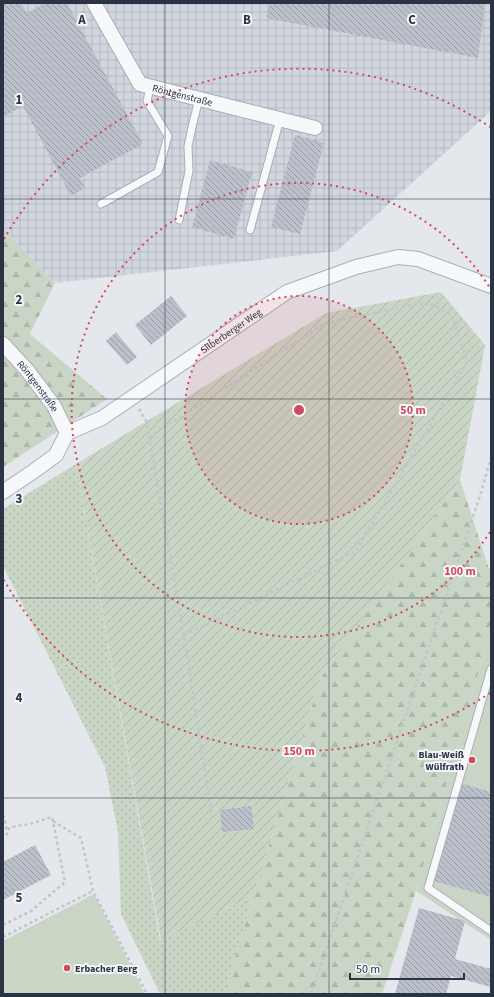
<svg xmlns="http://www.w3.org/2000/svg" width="494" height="997" font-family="'Source Sans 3',sans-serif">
<defs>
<pattern id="industrial-grid" width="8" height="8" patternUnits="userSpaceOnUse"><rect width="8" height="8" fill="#d2d6de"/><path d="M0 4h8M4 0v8" fill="none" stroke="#b4b8c0"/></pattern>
<pattern id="grass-dots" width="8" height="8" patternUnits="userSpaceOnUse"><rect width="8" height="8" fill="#c9d6c5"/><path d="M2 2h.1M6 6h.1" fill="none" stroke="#adb8ab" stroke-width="1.8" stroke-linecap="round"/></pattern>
<pattern id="forest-firs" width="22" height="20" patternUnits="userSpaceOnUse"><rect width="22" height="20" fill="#c9d6c5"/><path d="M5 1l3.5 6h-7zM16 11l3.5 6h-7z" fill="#adb8ab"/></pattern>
<pattern id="garden-furrows" width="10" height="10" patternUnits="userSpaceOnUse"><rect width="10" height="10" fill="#c9d6c5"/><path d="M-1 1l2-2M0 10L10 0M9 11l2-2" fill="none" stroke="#adb8ab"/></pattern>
<pattern id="building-back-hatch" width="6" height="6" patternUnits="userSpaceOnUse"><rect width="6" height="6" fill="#bbc0ca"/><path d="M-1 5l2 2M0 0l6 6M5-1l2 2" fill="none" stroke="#989da6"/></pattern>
</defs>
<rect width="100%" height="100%" fill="#e4e7ec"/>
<!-- industrial -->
<polygon fill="url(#industrial-grid)" points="3,3 491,3 491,111 337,251 55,283 3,229"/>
<!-- grass -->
<polygon fill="url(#grass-dots)" points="76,464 160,940 253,897 224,994 160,994 121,914 118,832 105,767 3,566 3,509"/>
<!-- forest -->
<g fill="url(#forest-firs)">
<polygon points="3,229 55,283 30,334 107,399 3,467"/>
<polygon points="460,480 489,569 491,569 491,629 416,891 382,994 224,994 253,897 320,679"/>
</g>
<!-- garden -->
<polygon fill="url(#garden-furrows)" points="441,292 485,345 460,480 320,679 253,897 161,940 76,464 326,313"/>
<!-- pitch -->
<g fill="#c9d6c5">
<polygon points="491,629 491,940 416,891"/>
<polygon points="94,894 145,994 3,994 3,941"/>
</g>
<!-- building -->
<g fill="url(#building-back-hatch)">
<polygon points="3,3 21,3 27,13 45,3 67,3 143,144 80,178 85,188 71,196 23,106 3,117"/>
<polygon points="270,3 485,3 478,58 266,18"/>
<polygon points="295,135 324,143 300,234 271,227"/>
<polygon points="210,160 252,172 234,239 192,227"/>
<polygon points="171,296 187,316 151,345 135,325"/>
<polygon points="116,332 137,357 127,365 106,341"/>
<polygon points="460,783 491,792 491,897 433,881"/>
<polygon points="251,806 254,829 222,832 220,810"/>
<polygon points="35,845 51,875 3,900 3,862"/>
<polygon points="419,908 465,921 455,959 491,969 491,987 451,976 446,994 395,994"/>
</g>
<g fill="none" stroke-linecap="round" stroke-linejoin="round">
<!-- lane casing -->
<g stroke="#a9aeb7" stroke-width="9">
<g id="lane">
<polyline points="101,204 158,172 168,136 147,101 150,87"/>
<polyline points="179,220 189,171 188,146 193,123 199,99"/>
<polyline points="250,230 280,119"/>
<polyline points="491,669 428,888 491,931"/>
</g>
</g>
<!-- street casing -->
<g stroke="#a9aeb7" stroke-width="16">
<g id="street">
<path id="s1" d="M94,3L140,84L315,128"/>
<path id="s2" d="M3,344L27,370L54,406L67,433"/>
<path id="s3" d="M3,492L34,471L56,455L67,433L102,418L287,292L356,267L398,257L418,259L491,286"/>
</g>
</g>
<!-- path -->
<g stroke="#c2c5cb" stroke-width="2.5" stroke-dasharray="3 3" stroke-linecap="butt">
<polyline points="139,409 146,421 149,437 184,635 212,817"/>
<polyline points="149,437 326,323 406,306 429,303 452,315 467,362 356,551 184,635"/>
<polyline points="3,815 5,820 7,834 3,834"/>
<polyline points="53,821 81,838 93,891 147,994"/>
<polyline points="3,925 31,911 65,882 52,817 30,824 11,827 6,831"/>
<polyline points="3,937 93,891"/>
<polyline points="311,994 479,499 491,458"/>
</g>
<!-- lane -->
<use href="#lane" stroke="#f7f8fa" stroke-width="7"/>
<!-- street -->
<use href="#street" stroke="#f7f8fa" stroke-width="14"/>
</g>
<!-- grid -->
<path fill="none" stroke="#2b3445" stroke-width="1" stroke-opacity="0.55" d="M165,3V994M329,3V994M3,199H491M3,399H491M3,598H491M3,798H491"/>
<!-- distance rings -->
<circle cx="299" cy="410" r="114" fill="#d1495b" fill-opacity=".12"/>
<g fill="none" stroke="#d1495b" stroke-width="2" stroke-dasharray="2 4">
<circle cx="299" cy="410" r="114"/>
<path d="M490 532A227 227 0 1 1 490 288"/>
<path d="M490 693A341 341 0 0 1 4 580M4 239A341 341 0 0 1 490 127"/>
</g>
<!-- markers -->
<g fill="#d1495b" stroke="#f4f6f9" stroke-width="1.5">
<circle cx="472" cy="760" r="4"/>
<circle cx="67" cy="968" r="4"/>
</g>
<g text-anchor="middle" stroke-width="4" stroke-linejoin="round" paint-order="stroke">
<!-- street labels -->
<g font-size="10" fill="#2b3445" stroke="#f4f6f9">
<text dy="4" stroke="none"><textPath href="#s1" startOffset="137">Röntgenstraße</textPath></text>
<text dy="4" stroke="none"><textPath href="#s3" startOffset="283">Silberberger Weg</textPath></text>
<text dy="4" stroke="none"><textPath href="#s2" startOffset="55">Röntgenstraße</textPath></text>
</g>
<!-- poi labels -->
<g font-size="10" font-weight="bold" fill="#2b3445" stroke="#f4f6f9" text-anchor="end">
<text x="464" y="758">Blau-Weiß<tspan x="464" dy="12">Wülfrath</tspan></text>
<text x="75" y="972" text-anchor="start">Erbacher Berg</text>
</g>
</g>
<g font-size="13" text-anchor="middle" font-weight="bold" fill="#2b3445" stroke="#f4f6f9" stroke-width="4" stroke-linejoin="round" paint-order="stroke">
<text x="82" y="24">A</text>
<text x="247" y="24">B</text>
<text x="412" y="24">C</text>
<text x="19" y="104">1</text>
<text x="19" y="304">2</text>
<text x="19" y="503">3</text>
<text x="19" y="702">4</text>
<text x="19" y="902">5</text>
</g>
<circle cx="299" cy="410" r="6" fill="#d1495b" stroke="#f4f6f9" stroke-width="2"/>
<g font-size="12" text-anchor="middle" font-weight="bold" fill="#d1495b" stroke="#f4f6f9" stroke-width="4" stroke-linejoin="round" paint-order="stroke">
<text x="413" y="414">50 m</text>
<text x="460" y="575">100 m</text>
<text x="299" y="755">150 m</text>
</g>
<!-- border -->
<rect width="494" height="997" fill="none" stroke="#2b3445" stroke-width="8"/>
<!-- scale -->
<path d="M350 973v6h114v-6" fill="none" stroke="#2b3445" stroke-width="2"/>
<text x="356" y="973" font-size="12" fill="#2b3445" stroke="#f4f6f9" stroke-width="3" paint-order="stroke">50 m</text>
</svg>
